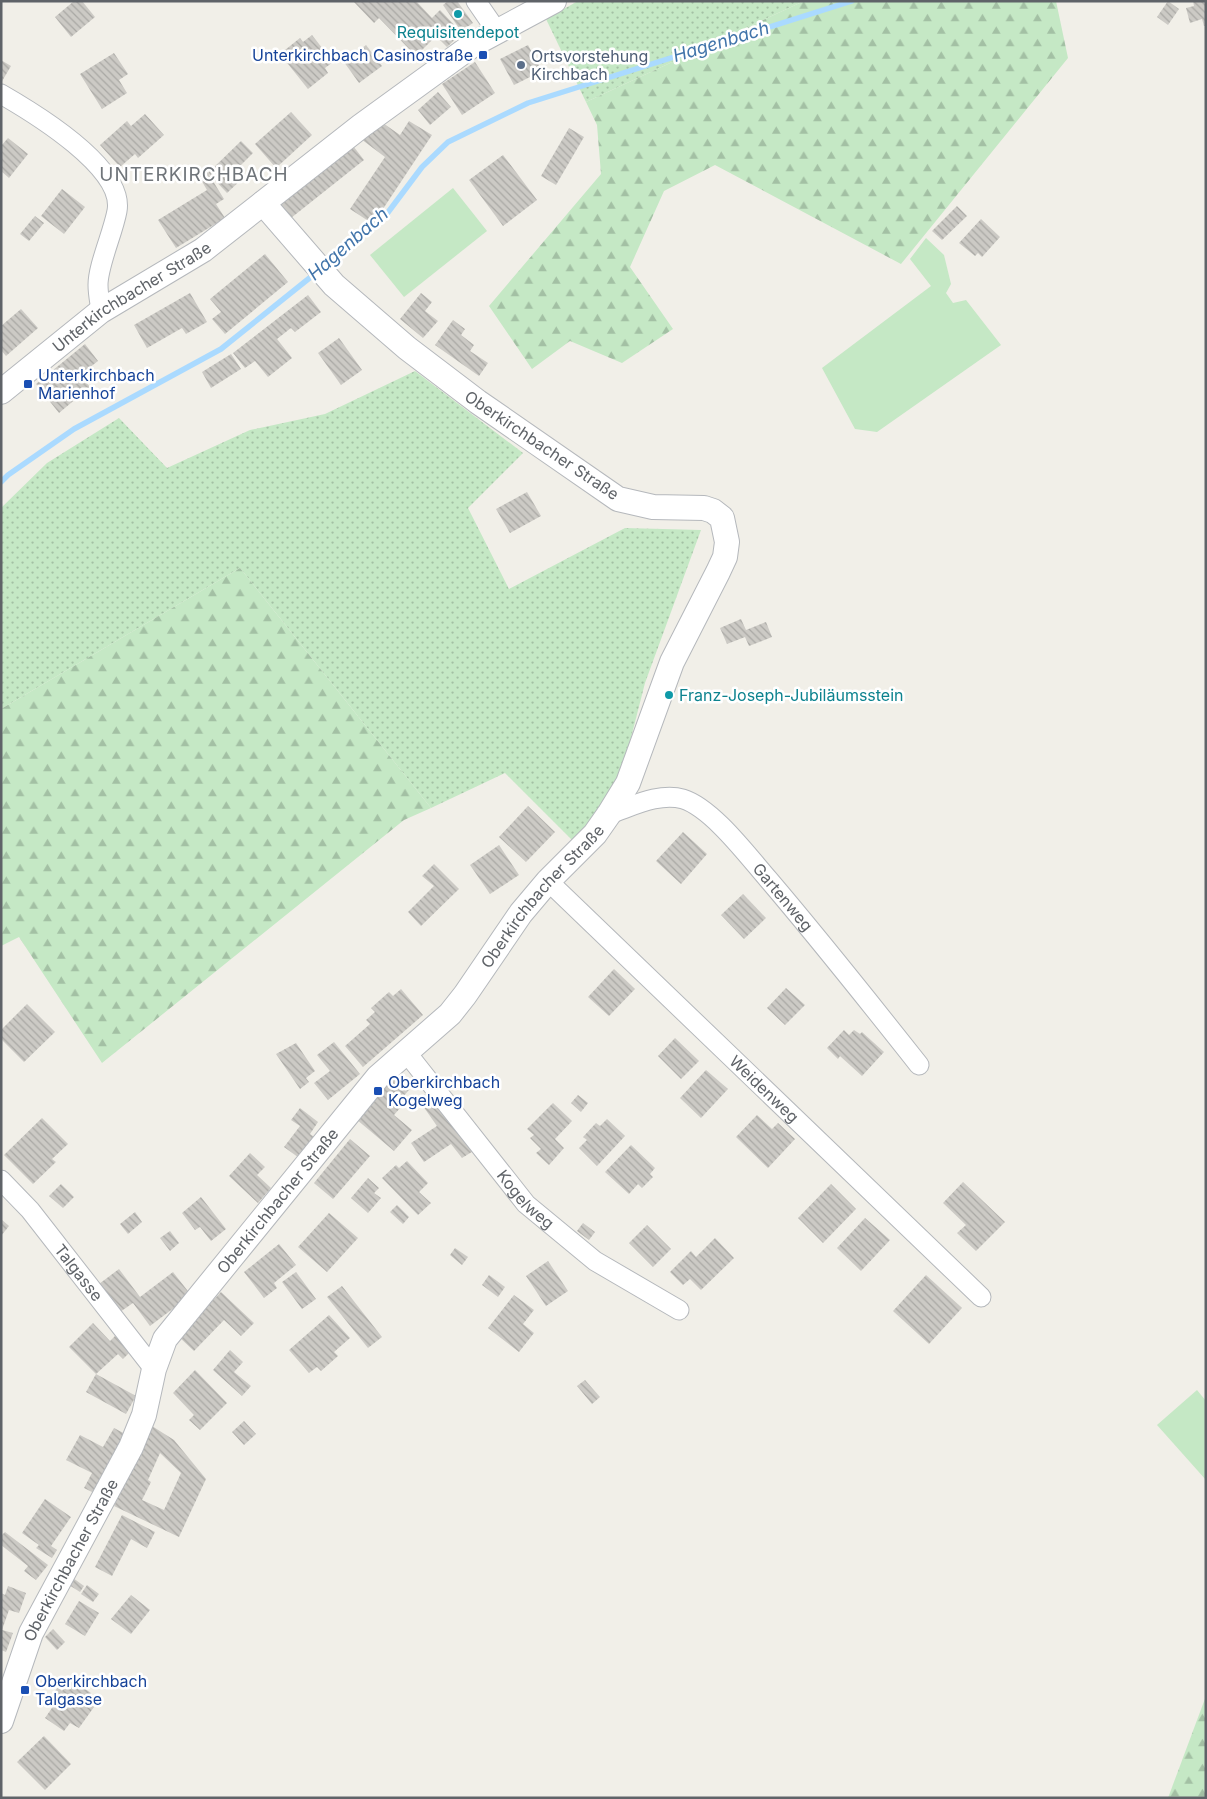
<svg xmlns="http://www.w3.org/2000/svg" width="1207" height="1799" font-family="Inter,sans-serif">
<defs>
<pattern id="grass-dots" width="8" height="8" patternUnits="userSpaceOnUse" patternTransform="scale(1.25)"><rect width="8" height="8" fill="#c5e8c5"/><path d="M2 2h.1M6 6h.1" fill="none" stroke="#a3c0a4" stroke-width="1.8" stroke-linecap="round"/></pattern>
<pattern id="forest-firs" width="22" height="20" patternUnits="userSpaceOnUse" patternTransform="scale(1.25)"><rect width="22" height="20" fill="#c5e8c5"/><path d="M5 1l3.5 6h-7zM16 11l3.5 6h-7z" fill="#a3c0a4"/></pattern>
<pattern id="building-back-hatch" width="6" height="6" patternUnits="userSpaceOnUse" patternTransform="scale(1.25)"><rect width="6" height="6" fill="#cccac5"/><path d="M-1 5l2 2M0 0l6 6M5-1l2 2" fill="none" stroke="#a9a8a4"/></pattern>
</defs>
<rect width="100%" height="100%" fill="#f1efe8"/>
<!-- grass -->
<g fill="url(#grass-dots)">
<polygon points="578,1 804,1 586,102 546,19"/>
<polygon points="415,371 523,453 468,508 509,589 625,528 701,530 645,683 624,765 599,811 573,841 505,773 431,808 240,568 1,709 1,508 47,463 119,418 167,468 250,430 325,414"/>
</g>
<!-- forest -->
<g fill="url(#forest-firs)">
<polygon points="804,1 1056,1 1068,58 901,264 715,165 664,191 630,267 673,329 622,363 570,341 532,369 489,306 601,174 597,125 586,102"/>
<polygon points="240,568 431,808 404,820 102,1063 19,937 1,946 1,709"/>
<polygon points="1206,1696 1206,1798 1168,1798"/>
</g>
<!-- park -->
<g fill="#c5e8c5">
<polygon points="453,188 487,231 404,297 370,255"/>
<polygon points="926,238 944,255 951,284 946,293 953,303 966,300 1001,345 877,432 855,429 822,368 931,286 910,259"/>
<polygon points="1197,1390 1206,1401 1206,1480 1157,1425"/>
</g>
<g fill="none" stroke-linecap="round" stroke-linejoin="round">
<!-- stream -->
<g stroke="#aadaff" stroke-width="5.5">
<polyline points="324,267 383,219 422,167 448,142 528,103 852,1"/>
<polyline points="1,482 8,475 74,429 221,349 317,272"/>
</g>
</g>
<!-- building -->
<g fill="url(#building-back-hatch)" fill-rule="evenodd">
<polygon points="74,1 82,1 95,17 71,37 55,17"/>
<polygon points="353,1 416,1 432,18 440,10 462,33 447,47 436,36 416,56 379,18 374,23"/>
<polygon points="448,1 457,1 473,23 461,31 443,5"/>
<polygon points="1168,1 1179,9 1168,25 1157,17"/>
<polygon points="1193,1 1206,1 1206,26 1204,26 1202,19 1190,23 1186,8 1194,6"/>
<polygon points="312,35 333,62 325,68 328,73 308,89 280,54 300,38 303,42"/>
<polygon points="366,45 382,66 359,83 344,62"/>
<polygon points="528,45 542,71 514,85 500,59"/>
<polygon points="114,53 128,74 119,80 127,93 102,109 80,74"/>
<polygon points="1,60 11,66 1,83"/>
<polygon points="475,62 495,93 462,115 442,84"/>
<polygon points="438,92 451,107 430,125 418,110"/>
<polygon points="291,112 312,135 276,168 255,144"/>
<polygon points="145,114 164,135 138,158 135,154 120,167 100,145 127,121 131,126"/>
<polygon points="380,121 400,135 409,121 432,135 373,224 350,209 385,157 357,136"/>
<polygon points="569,128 584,137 556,185 541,176"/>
<polygon points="8,138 28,154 9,178 1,171 1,146"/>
<polygon points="241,141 253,153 236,170 243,178 227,193 208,173 224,199 216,204 225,218 176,248 158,220 207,190 197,173 205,168 208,173"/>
<polygon points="350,142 364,160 291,218 277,201"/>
<polygon points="503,155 537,200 503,226 469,180"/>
<polygon points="62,189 85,207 64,234 41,216"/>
<polygon points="957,206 967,216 942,240 932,231"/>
<polygon points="35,216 44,223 29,241 20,234"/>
<polygon points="981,219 1000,237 982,257 978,253 975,256 959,243"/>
<polygon points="265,254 288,282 225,334 212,319 221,312 210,299"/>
<polygon points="190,293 207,322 186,334 182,328 147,348 134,325"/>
<polygon points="421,293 432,302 425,311 438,321 423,338 400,319"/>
<polygon points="308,295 321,312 295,332 291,328 277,339 292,358 268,377 255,361 245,368 233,353"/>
<polygon points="21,309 38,328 6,356 1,350 1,326"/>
<polygon points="453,320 465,329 461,335 474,345 470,351 488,363 479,376 435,345"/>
<polygon points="339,338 362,370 341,385 318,353"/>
<polygon points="85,344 98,361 80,375 90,387 59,413 36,384"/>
<polygon points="231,354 241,369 211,388 202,372"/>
<polygon points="527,492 541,516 510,533 496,509"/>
<polygon points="741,619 746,630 766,622 772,637 749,646 745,637 727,644 720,628"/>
<polygon points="528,806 555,832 526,862 499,837"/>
<polygon points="683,832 707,854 681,884 656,861"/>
<polygon points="499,845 519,875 490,894 470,865"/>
<polygon points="434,864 459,889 421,926 408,912 434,886 422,876"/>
<polygon points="743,894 766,918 744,939 721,915"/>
<polygon points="614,969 635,989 609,1016 588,997"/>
<polygon points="786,988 805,1005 785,1025 767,1008"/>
<polygon points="401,989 423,1015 363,1067 345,1046 370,1024 366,1020 375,1012 371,1008 389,992 393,996"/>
<polygon points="27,1004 55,1032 24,1062 1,1039 1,1030"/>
<polygon points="844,1030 849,1035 854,1030 860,1034 862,1032 884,1052 862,1076 840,1056 838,1059 827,1048"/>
<polygon points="675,1038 699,1061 681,1079 658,1056"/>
<polygon points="334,1042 360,1074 328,1100 314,1083 330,1071 317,1055"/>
<polygon points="296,1043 315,1071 306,1078 309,1082 300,1089 276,1054"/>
<polygon points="706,1070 728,1089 701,1118 680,1098"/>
<polygon points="396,1071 413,1085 403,1097 407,1100 394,1115 412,1130 394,1151 356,1119"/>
<polygon points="433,1089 475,1150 462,1158 451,1144 424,1162 411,1143 437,1126 418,1099"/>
<polygon points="578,1095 588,1103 581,1112 571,1103"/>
<polygon points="553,1103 572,1121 555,1139 564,1148 549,1165 536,1153 541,1149 530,1138 534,1135 527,1129"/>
<polygon points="300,1108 318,1122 310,1134 317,1139 302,1160 284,1147 300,1126 291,1120"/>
<polygon points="757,1115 772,1129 778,1123 795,1139 768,1168 736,1137"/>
<polygon points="42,1118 68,1144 52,1159 56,1162 33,1184 4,1155"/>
<polygon points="607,1119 625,1136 597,1166 579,1148 587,1140 583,1137 596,1123 600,1126"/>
<polygon points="350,1139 370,1156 333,1199 314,1183"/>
<polygon points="631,1145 655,1168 650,1174 653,1177 642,1188 638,1184 629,1194 605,1172"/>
<polygon points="250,1153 265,1167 257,1175 271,1188 258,1203 229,1176"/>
<polygon points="407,1161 428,1183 419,1192 431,1203 418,1215 382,1178 396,1165 399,1168"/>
<polygon points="368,1178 379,1188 374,1193 381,1198 368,1213 351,1198"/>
<polygon points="963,1182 1005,1222 976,1251 957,1233 966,1225 943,1203"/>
<polygon points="61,1184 74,1197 63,1208 49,1196"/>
<polygon points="831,1184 856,1209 823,1243 798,1218"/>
<polygon points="201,1197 226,1229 211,1241 200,1227 195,1230 182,1213"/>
<polygon points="397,1205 409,1217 403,1224 390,1212"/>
<polygon points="135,1212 142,1222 128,1234 120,1224"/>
<polygon points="329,1213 358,1238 327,1272 298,1247"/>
<polygon points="865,1218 890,1240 861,1271 837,1248"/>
<polygon points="1,1219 9,1226 1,1236"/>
<polygon points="583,1223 595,1232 589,1240 577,1231"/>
<polygon points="647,1225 671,1249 653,1267 629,1243"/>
<polygon points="170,1231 179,1243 170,1251 160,1238"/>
<polygon points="715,1238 734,1258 701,1290 690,1279 683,1285 670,1272 691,1251 696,1257"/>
<polygon points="279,1244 296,1265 274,1283 277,1288 264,1298 244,1272"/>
<polygon points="455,1248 468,1257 462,1265 450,1255"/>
<polygon points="548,1261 568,1291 546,1306 526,1276"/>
<polygon points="119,1269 140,1297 173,1272 191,1295 150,1326 133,1303 120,1312 99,1284"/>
<polygon points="296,1272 316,1299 302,1309 282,1282"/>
<polygon points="489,1275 505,1287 498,1297 482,1285"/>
<polygon points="926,1275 962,1308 929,1344 893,1311"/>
<polygon points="342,1286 382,1337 368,1348 327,1297"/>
<polygon points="221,1292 254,1323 241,1336 224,1320 194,1351 178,1336"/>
<polygon points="514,1295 534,1310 523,1324 534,1333 519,1352 488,1328"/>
<polygon points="329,1315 350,1338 334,1352 338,1356 321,1371 317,1367 309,1373 289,1350"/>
<polygon points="93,1323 110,1341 115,1336 131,1351 123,1359 118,1354 96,1374 69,1347"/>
<polygon points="230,1350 243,1362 234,1372 251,1386 242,1396 213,1370"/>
<polygon points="195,1370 227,1403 200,1430 189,1420 194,1415 173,1393"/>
<polygon points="96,1374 136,1396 126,1414 86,1392"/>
<polygon points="585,1380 600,1397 592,1404 577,1386"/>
<polygon points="244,1421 256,1434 244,1445 232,1432"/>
<path d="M152,1426L174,1440L206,1479L179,1537L114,1506ZM160,1453L181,1473L164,1510L142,1500L151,1482L148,1480Z"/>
<polygon points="114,1428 129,1436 98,1495 84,1488 92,1473 66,1460 80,1435 103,1447"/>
<polygon points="45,1499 71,1517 51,1546 57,1550 52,1558 36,1548 39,1545 22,1533"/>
<polygon points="122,1515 155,1532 147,1548 131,1539 112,1576 95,1567"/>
<polygon points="5,1532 48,1565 36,1580 24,1571 28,1566 1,1545 1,1536"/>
<polygon points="73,1578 84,1586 80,1592 69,1585"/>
<polygon points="87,1585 99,1594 93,1602 81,1594"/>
<polygon points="8,1586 26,1593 19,1613 9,1610 2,1630 13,1633 6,1652 1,1650 1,1593 5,1595"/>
<polygon points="131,1595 150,1610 131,1634 111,1619"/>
<polygon points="79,1601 99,1613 85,1636 65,1624"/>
<polygon points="53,1629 65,1642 57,1650 45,1637"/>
<polygon points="71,1679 91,1693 85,1701 94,1707 79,1728 70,1723 64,1731 45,1718 54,1705 48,1701 58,1687 62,1691"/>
<polygon points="44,1736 71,1764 45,1790 17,1762"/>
</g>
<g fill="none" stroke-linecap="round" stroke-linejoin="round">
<!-- minor casing -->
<g stroke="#b5b8bc" stroke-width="21">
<g id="minor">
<polyline points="476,1 498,33"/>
<path d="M1,94C34,113 125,168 117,211C113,233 98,265 98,285C98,294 100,303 101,311"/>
<path id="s1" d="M609,814C631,807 659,792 683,799C712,808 748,856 768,879C820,940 870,1003 919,1065"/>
<path id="s2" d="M548,881L981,1297"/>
<path id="s3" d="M406,1052L526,1204L595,1261L679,1310"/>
<path id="s4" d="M1,1180L30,1210L154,1369"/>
</g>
</g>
<!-- tertiary casing -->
<g stroke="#b5b8bc" stroke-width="26">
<g id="tertiary">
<path id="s5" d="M1,392L101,311L203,250L361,126L474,44L554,1"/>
<path id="s6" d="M1,1721L31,1633L131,1447L144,1415L154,1369L165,1339L378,1077L450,1014L465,995L521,913L548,881L595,834L609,814L628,783L672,662L718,572L725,557L727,542L722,518L713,511L704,508L653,507L618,499L478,402L407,348L334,285L263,203"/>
</g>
</g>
<!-- minor -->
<use href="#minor" stroke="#fff" stroke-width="19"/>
<!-- tertiary -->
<use href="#tertiary" stroke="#fff" stroke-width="24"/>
</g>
<!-- markers -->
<g fill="#0f9aa8" stroke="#fff" stroke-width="2">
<circle cx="458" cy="14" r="5"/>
<circle cx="669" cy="695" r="5"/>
</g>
<g fill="#1a4fb4" stroke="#fff" stroke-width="2">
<rect x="478" y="50" width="10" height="10" rx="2.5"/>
<rect x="23" y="379" width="10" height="10" rx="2.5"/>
<rect x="373" y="1086" width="10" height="10" rx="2.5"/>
<rect x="20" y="1685" width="10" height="10" rx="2.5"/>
</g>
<circle fill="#5c6f8a" stroke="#fff" stroke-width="2" cx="521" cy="65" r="5"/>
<g text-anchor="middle" stroke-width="5" stroke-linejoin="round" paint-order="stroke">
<!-- culture labels -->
<g font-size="16" fill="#0d838f" stroke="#fff">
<text x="458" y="38">Requisitendepot</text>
<text x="679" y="701" text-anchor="start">Franz-Joseph-Jubiläumsstein</text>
</g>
<!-- transit labels -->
<g font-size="16" fill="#164399" stroke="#fff" text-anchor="start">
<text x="473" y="61" text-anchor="end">Unterkirchbach Casinostraße</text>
<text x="38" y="381">Unterkirchbach<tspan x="38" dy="18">Marienhof</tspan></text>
<text x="388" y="1088">Oberkirchbach<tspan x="388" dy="18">Kogelweg</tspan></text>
<text x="35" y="1687">Oberkirchbach<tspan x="35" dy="18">Talgasse</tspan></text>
</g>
<!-- service labels -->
<g font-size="16" fill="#4e5e75" stroke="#fff" text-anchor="start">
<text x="531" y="62">Ortsvorstehung<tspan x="531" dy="18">Kirchbach</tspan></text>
</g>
<!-- street labels -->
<g font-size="16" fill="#5f6368" stroke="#fff">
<text dy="6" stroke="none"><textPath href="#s5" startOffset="162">Unterkirchbacher Straße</textPath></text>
<text transform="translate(542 445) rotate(34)" y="6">Oberkirchbacher Straße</text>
<text dy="6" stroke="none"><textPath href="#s6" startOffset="1001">Oberkirchbacher Straße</textPath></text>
<text dy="6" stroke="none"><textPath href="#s1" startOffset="218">Gartenweg</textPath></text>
<text dy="6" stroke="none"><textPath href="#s2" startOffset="300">Weidenweg</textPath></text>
<text dy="6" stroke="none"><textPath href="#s3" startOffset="190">Kogelweg</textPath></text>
<text dy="6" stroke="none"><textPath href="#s6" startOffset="596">Oberkirchbacher Straße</textPath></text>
<text dy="6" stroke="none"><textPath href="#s4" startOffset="121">Talgasse</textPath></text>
<text dy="6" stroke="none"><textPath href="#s6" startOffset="176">Oberkirchbacher Straße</textPath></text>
</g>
<!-- water labels -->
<g font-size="18" font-style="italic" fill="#4174aa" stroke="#fff">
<text transform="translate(721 42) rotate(-17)" y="6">Hagenbach</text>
<text transform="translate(348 244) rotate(-41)" y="6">Hagenbach</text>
</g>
<!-- quarter labels -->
<g font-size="19" letter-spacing="1" fill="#70757a" stroke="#fff">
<text x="194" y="181">UNTERKIRCHBACH</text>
</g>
</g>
<!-- border -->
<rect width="1207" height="1799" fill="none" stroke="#5f6368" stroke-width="5"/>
</svg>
